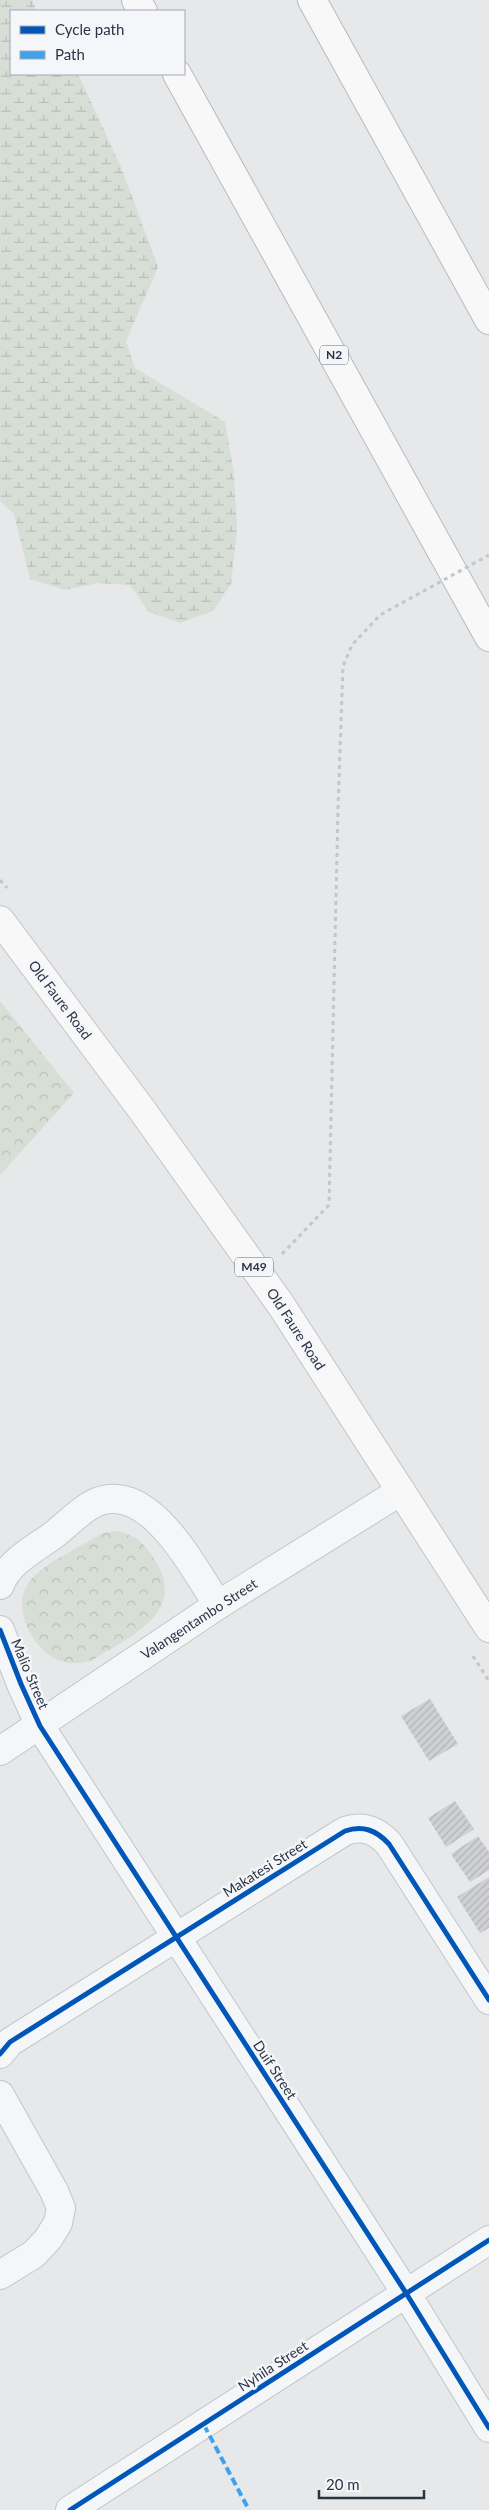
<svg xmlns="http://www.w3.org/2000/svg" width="489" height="2510" font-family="Lato,sans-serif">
<defs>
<pattern id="wetland-marsh" width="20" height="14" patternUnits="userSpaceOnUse" patternTransform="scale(1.25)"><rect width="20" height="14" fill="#d6ded6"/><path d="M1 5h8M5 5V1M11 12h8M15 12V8" fill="none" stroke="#b8bfb9"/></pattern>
<pattern id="park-crowns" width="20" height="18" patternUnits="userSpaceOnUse" patternTransform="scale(1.25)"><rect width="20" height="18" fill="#d6ded6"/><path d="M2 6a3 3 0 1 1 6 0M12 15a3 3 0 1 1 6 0" fill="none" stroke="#b8bfb9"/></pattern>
<pattern id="building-hatch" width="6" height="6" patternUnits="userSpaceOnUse" patternTransform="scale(1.25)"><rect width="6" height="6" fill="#ced0d3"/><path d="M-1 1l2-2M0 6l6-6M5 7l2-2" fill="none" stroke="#b1b3b6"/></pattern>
</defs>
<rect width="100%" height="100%" fill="#e6e8ea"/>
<!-- wetland -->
<polygon fill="url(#wetland-marsh)" points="0,0 33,0 36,11 11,11 11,74 76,74 80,78 121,167 158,267 126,341 135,368 225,422 234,475 237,529 231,584 213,611 180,623 149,612 130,585 98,583 65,590 30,579 14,514 0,501"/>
<!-- park -->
<g fill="url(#park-crowns)">
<polygon points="0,1001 74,1093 0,1175"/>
<path d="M116,1531C137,1535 145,1544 156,1562C187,1614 129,1636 93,1660C82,1663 70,1665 59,1660C32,1650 10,1606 30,1581C42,1564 84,1545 103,1533Z"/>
</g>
<!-- building -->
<g fill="url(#building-hatch)">
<polygon points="430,1699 458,1744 429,1761 401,1716"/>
<polygon points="455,1801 474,1829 446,1847 428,1818"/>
<polygon points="478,1836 489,1852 489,1870 470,1882 451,1854"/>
<polygon points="489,1877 489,1928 480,1933 457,1897"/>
</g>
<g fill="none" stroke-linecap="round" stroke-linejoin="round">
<!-- minor casing -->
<g stroke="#c4c6c8" stroke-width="30">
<g id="minor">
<path d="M0,1585C8,1562 36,1548 55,1534C66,1525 84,1507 97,1502C151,1481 194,1570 218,1605"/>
<polyline points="0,1630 21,1684 40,1726 406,2293 489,2428"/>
<polyline points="0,1751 218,1605 401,1491"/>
<path d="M0,2054L10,2042L345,1831C363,1825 376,1830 389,1844L489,2000"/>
<polyline points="0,2095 54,2191 61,2208 58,2223 48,2239 34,2254 0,2275"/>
<polyline points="70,2510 489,2240"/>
</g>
</g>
<!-- primary casing -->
<g stroke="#c2c5c8" stroke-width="30">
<polyline id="primary" points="0,920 142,1110 281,1305 489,1628"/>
</g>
<!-- motorway casing -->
<g stroke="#b8bbbf" stroke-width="30">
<g id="motorway">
<polyline points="136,0 143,11"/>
<polyline points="312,0 489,320"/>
<polyline points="177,74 489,637"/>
</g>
</g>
<!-- path -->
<g stroke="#c5c6ca" stroke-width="3" stroke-dasharray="4 4" stroke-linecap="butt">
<polyline points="0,880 7,888"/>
<polyline points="282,1254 329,1205 338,809"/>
<polyline points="473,1656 489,1681"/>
</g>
<!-- minor -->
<use href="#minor" stroke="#f5f6f7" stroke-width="28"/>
<!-- primary -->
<use href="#primary" stroke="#f8f8f8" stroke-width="28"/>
<!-- motorway -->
<use href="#motorway" stroke="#f8f8f8" stroke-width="28"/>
<!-- path-bridge -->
<polyline stroke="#c5c6ca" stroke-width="3" stroke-dasharray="4 4" stroke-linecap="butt" points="338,809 343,666 352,645 380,615 489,555"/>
<!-- quiet -->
<polyline stroke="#3ea3ec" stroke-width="4" stroke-dasharray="8 4" stroke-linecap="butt" points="204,2425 249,2510"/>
<!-- cycleway casing -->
<g stroke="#f4f6f9" stroke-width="8">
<g id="cycleway">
<polyline points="0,1630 21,1684 40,1726 406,2293 489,2428"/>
<path d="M0,2054L10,2042L345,1831C363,1825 376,1830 389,1844L489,2000"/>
<polyline points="70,2510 489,2240"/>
</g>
</g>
<!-- cycleway -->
<use href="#cycleway" stroke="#0057b8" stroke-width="5"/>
</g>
<g text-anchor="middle" stroke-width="5" stroke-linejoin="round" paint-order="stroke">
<!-- shield labels -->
<g fill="#f4f6f9" stroke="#676e7b" stroke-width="1">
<rect x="320" y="345.5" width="28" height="19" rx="4"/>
<rect x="235" y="1257.5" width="38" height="19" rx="4"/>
</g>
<g font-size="12" font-weight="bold" fill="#2b3445">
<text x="334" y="359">N2</text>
<text x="254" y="1271">M49</text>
</g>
<!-- street labels -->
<g font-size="14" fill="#2b3445" stroke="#f4f6f9">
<text transform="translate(60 1000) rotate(53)" y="5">Old Faure Road</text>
<text transform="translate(296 1329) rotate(57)" y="5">Old Faure Road</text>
<text transform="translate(199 1619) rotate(-33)" y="5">Valangentambo Street</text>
<text transform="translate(30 1674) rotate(67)" y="5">Malio Street</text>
<text transform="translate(265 1868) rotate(-32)" y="5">Makatesi Street</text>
<text transform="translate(275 2070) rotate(57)" y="5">Duif Street</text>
<text transform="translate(273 2366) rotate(-33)" y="5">Nyhila Street</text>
</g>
</g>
<!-- legend -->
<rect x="10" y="10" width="175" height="65" fill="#f4f6f9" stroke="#a4a8b1"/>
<rect x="20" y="26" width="25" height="8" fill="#0057b8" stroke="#a4a8b1"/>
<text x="55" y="35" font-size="15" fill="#2b3445">Cycle path</text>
<rect x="20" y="51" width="25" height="8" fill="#3ea3ec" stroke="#a4a8b1"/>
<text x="55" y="60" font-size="15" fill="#2b3445">Path</text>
<!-- scale -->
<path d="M319 2490v8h105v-8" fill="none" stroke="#2b3445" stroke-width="2.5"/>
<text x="326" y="2490" font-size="15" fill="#2b3445" stroke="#f4f6f9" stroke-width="4" paint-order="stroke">20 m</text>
</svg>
